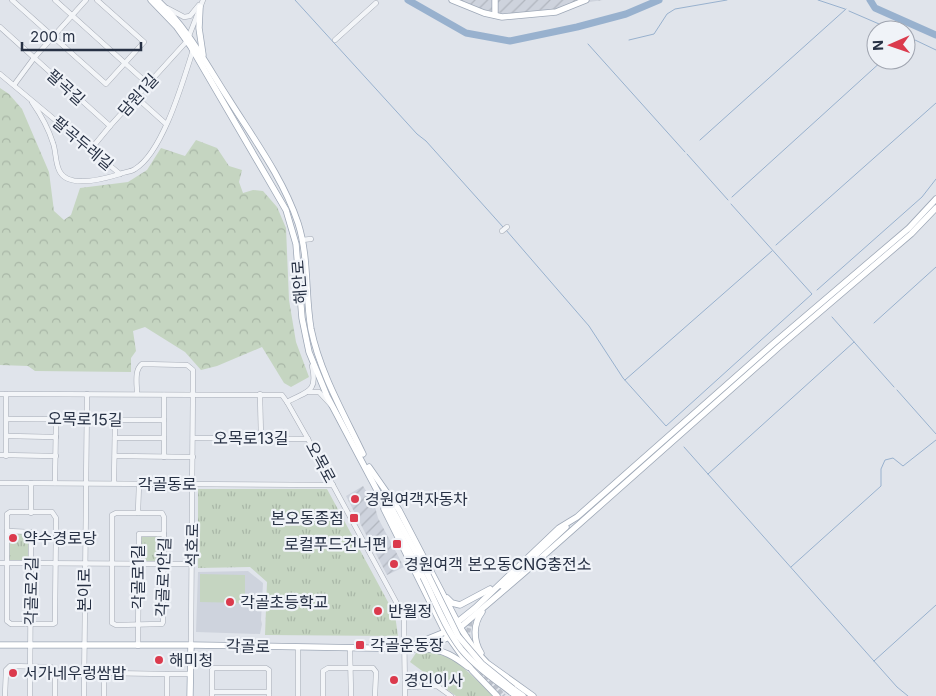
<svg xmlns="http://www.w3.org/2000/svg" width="936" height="696" font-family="Inter,'Noto Sans KR',sans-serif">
<defs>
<pattern id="industrial-furrows" width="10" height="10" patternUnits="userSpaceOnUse" patternTransform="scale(1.25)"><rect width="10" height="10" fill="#ced3dd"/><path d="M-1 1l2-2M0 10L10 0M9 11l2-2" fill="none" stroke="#b1b6bf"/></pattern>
<pattern id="forest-crowns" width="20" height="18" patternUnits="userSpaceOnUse" patternTransform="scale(1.25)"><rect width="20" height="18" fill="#c5d5c1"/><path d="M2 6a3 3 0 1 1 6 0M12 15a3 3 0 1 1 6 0" fill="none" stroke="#a9b7a7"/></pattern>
<pattern id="park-tufts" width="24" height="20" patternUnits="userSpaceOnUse" patternTransform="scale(1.25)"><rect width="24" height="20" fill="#c5d5c1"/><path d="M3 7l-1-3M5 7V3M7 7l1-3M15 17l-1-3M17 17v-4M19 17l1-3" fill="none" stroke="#a9b7a7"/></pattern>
</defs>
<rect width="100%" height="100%" fill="#e0e4eb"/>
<!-- built -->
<polygon fill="#ced3dd" points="248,571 263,583 261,620 262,624 260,634 196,632 198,572"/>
<!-- industrial -->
<g fill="url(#industrial-furrows)">
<polygon points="460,0 603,0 576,4 549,13 501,13 481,9"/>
<polygon points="363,486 374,503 378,518 404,567 387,575 346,496"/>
</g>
<!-- forest -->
<polygon fill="url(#forest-crowns)" points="0,88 9,94 22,109 49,172 54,211 64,220 71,215 80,188 128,182 147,170 161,148 185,156 196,140 217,148 229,166 242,170 239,182 243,193 253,190 263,191 277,207 286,228 289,300 296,342 309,377 291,387 284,383 262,347 217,366 201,370 185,352 145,327 133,331 136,351 131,358 131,372 35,371 28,366 0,365"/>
<!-- park -->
<g fill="url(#park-tufts)">
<polygon points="198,489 327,489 395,615 398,636 265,635 267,582 250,567 198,568"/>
<polygon points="9,533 28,533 29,534 30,558 28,560 9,560 8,559"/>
<polygon points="161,536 162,538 163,560 161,562 142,562 140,561 140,538 141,537"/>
<polygon points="430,651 455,660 494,696 456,696 410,662 416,653"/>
</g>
<!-- pitch -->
<polygon fill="#c5d5c1" points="200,574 245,575 245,603 200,602"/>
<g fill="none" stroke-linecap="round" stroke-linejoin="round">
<!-- stream -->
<g stroke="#98b1ce" stroke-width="1">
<polyline points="295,0 417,134 426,141 503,227"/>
<polyline points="818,0 845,9"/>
<polyline points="849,11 893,30"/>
<polyline points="906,36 908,37 906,39"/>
<polyline points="629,40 654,34 667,14 675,9 727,0"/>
<polyline points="915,40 936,50"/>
<polyline points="588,44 685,152"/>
<polyline points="700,140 846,9"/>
<polyline points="687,154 728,200"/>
<polyline points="732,197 883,60"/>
<polyline points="506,230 589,326 623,378 666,426 812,294 731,204"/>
<polyline points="776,245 936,103"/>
<polyline points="817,290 922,197 936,179"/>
<polyline points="832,317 894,387"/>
<polyline points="874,323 936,267"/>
<polyline points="625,380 772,251"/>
<polyline points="897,390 936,434"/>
<polyline points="684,447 897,687 908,696"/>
<polyline points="708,474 854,342"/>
<polyline points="791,567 881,486 881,469 885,460 893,458 903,466 936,440"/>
<polyline points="874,661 936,605"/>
</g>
<!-- river -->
<g stroke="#98b1ce" stroke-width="7">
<polyline points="408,0 466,33 510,41 577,27 626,14 659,0"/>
<polyline points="870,0 875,8 936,35"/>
</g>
<!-- minor-tunnel -->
<g stroke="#bbc0ca" stroke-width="4.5" stroke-dasharray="4.5 2" stroke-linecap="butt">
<polyline points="468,639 468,632 472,617"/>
<polyline points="481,671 504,696"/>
</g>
<!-- minor casing -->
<g stroke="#a5abb6" stroke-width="5.5">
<g id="minor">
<polyline points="12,0 106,84 144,42 97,0"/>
<polyline points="55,0 148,84"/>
<polyline points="167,8 184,17 190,16 199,5"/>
<polyline points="0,27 110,126"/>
<polyline points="335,40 376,3"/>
<path d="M0,74L120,174C124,172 131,172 135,169C163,152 183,81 193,50"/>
<polyline points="14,85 34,58 86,0"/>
<polyline points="136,97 166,124"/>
<path d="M32,102C41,115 48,127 53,143C56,151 55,161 59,170C67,189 104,179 120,174"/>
<polyline points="91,149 110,126 187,41 203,0"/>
<polyline points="502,231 507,227"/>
<polyline points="302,240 311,239"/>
<polyline points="308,392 319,392 331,405"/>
<polyline points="0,394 282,395 287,402 308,439 401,611 404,620 405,696"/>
<path d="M137,394C137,384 134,370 142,364L187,365L193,370L191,645"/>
<polyline points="260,394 261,439"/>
<path d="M287,402C308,391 318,392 312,366"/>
<polyline points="7,419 164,420"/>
<polyline points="7,436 56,437"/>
<polyline points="115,438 164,438"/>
<polyline points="193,438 308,439"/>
<polyline points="0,455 56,456"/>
<polyline points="6,456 6,394"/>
<polyline points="115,456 193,457"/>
<polyline points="164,457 164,395"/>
<polyline points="0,483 333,485"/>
<polyline points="31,483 31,513"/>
<polyline points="55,483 56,419"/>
<polyline points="114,483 115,420"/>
<polygon points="10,512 52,512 56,518 55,623 53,624 11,624 7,621 7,514"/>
<polygon points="116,513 162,513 164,517 163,622 162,624 116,625 112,623 112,515"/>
<polyline points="138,513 139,483"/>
<polyline points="7,531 31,532 30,696"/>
<polyline points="0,563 192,564"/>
<polyline points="138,646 139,534 164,534"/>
<polyline points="350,648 351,696"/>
<polyline points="167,674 190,674"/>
<polyline points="405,687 437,686 451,696"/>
<polyline points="212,692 269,692"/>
<polyline points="5,696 6,670 10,666 51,667 55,670 55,696"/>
<polyline points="84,696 87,394"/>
<polyline points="104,696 104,673 167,674 167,696"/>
<polyline points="212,696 212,670 214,668 266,668 269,670 269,696"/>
<polyline points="298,696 298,647"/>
<polyline points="323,696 323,671 328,668 373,668 376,672 375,696"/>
</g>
</g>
<!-- major casing -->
<g stroke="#9ea8b7" stroke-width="7">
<g id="major">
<polyline points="151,0 176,26 191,47 286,210 296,244 302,318 309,352 327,396 423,577"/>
<path d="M157,0C187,27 206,64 228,98C253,138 283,178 298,223C309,257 305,294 311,329C320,373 344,414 363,454"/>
<polyline points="452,0 484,13 502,17 556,12 586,0"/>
<polyline points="200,7 199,28 203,55"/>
<polyline points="495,15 495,0"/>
<polyline points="369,467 399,510 460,627 474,649 487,663 533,696"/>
<polyline points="391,507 428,575"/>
<polyline points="384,509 445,632 472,670 497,696"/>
<polyline points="502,586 566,527"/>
<polyline points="447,598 452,603 460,605 490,589"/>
<polyline points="0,645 191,645 423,649 449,637 525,572 780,346 911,234 936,208"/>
<polyline points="408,647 445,632 475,608 559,528 577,517 774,343 909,228 936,199"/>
<path d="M425,649C443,649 455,657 468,667"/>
<path d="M481,653C473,640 473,624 482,612"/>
<polyline points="513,689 523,696"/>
<polyline points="511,692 516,696"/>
<polyline points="190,696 191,645"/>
</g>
</g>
<!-- minor -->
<use href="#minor" stroke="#f3f5f8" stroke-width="4.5"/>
<!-- major -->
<use href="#major" stroke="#fff" stroke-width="5.5"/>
<!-- major-bridge casing -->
<g stroke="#9ea8b7" stroke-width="7" stroke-linecap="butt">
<g id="major-bridge">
<polyline points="428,575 458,636 482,664 513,689"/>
<path d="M423,577C435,601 445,628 461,649C475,666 494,679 511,692"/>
</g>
</g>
<!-- major-bridge -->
<use href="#major-bridge" stroke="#fff" stroke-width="5.5"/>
</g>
<!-- markers -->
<g fill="#db3a4d" stroke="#f0f3f8" stroke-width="2">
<circle cx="355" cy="499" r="5"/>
<rect x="349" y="513" width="10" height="10" rx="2.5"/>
<circle cx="13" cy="538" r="5"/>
<rect x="392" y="539" width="10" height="10" rx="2.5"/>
<circle cx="394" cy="564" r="5"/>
<circle cx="230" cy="602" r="5"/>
<circle cx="378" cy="611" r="5"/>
<rect x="355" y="640" width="10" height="10" rx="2.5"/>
<circle cx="159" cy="660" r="5"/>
<circle cx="13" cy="673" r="5"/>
<circle cx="394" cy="680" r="5"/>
</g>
<g text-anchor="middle" stroke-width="4.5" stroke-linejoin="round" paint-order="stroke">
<!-- street labels -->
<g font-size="16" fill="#273144" stroke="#f0f3f8">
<text transform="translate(66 87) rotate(42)" y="6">팔곡길</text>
<text transform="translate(138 95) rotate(-48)" y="6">담원1길</text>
<text transform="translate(83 143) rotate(40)" y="6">팔곡두레길</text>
<text transform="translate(299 282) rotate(-94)" y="6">해안로</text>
<text transform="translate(85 419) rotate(1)" y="6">오목로15길</text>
<text x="251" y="444">오목로13길</text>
<text transform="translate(321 462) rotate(62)" y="6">오목로</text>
<text x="167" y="490">각골동로</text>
<text transform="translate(192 545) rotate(-89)" y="6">석호로</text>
<text transform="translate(138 577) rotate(-90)" y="6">각골로1길</text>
<text transform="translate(163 577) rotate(-88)" y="6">각골로1안길</text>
<text transform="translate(84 590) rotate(-90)" y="6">본이로</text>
<text transform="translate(31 591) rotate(-89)" y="6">각골로2길</text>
<text transform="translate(248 646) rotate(1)" y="6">각골로</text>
</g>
<!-- poi labels -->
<g font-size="16" fill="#273144" stroke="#f0f3f8" text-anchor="start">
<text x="365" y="505">경원여객자동차</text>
<text x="344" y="524" text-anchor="end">본오동종점</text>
<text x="23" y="544">약수경로당</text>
<text x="387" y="550" text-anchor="end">로컬푸드건너편</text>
<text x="404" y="570">경원여객 본오동CNG충전소</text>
<text x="240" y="608">각골초등학교</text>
<text x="388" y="617">반월정</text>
<text x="370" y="651">각골운동장</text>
<text x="169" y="666">해미청</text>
<text x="23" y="679">서가네우렁쌈밥</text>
<text x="404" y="686">경인이사</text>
</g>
</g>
<!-- north arrow -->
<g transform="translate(891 45) rotate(268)"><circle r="24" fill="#f0f3f8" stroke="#a0a5b0"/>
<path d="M0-4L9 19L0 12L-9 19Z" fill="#db3a4d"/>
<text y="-8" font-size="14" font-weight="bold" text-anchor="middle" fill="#273144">N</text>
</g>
<!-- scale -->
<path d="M22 42v8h119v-8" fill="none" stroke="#273144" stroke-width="2.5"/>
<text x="30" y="42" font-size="15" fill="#273144" stroke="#f0f3f8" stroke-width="4" paint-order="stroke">200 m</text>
</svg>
